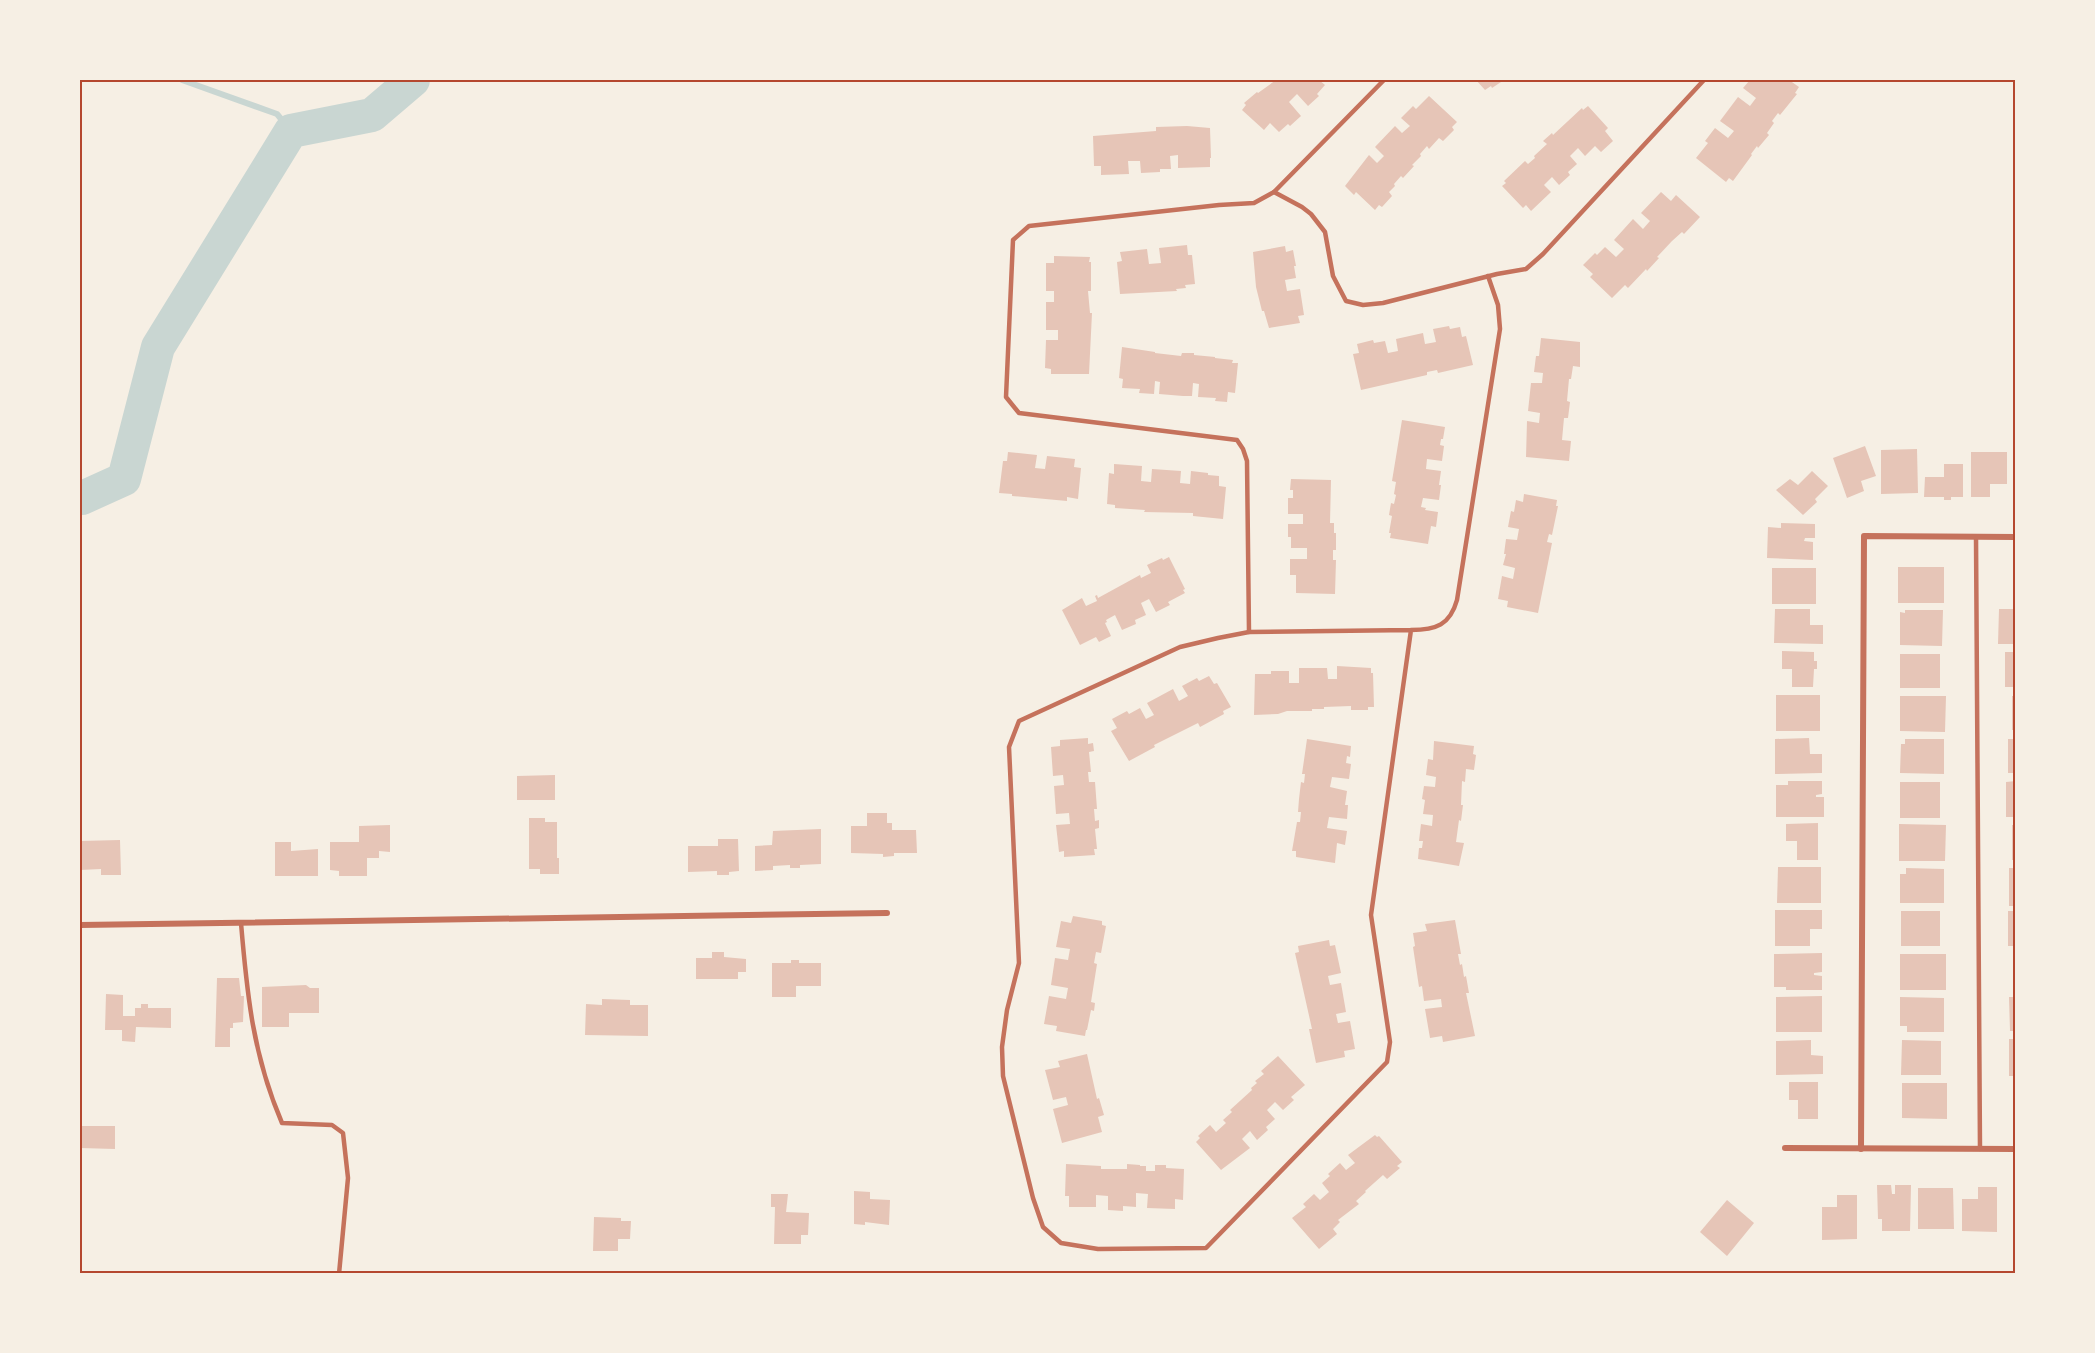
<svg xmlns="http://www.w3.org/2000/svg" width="2095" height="1353" font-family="'IBM Plex Sans',sans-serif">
<rect width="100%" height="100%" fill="#f6efe4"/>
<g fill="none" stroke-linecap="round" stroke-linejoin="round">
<!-- stream -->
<polyline stroke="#c9d6d2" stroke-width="6" points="182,80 277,114 291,131"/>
<!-- river -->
<polyline stroke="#c9d6d2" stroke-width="34" points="80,498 82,498 124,479 158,347 291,131 372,115 413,80"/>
</g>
<!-- building -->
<g fill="#e6c5b7">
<polygon points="1276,80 1319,80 1325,85 1317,94 1319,96 1308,106 1297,94 1289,102 1301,116 1290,126 1288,124 1279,132 1270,123 1264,130 1242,110 1246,105 1244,103 1257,92 1258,93"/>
<polygon points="1476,80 1504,80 1492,88 1491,86 1485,90"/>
<polygon points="1750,80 1789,80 1799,87 1795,93 1797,94 1780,115 1778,113 1772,121 1774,123 1767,133 1769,135 1758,148 1757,146 1751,154 1752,155 1733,181 1729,178 1726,182 1696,158 1708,143 1705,141 1715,128 1728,138 1734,131 1720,121 1738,97 1750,106 1756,98 1743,88"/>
<polygon points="1429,96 1457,122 1452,127 1454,130 1443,141 1439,138 1429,149 1427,146 1420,154 1421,156 1412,165 1414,166 1403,178 1401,176 1394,184 1395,186 1389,192 1392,196 1382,207 1379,205 1375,210 1356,192 1354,195 1345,186 1369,155 1377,163 1384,156 1375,147 1395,126 1402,133 1410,126 1401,118 1413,106 1416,109"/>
<polygon points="1588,106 1608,128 1605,131 1613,141 1601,152 1595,146 1585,156 1578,148 1570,156 1577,164 1568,172 1570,175 1559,185 1552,177 1544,185 1551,192 1531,211 1526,205 1523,208 1502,186 1506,183 1504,181 1525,161 1528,164 1535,158 1534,156 1547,144 1543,141 1552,133 1553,135 1582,108 1583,110"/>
<polygon points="1187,126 1210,128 1211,158 1210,158 1210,167 1178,168 1178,155 1170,156 1171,169 1160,169 1160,172 1141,173 1140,161 1128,161 1129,174 1101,175 1101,166 1094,166 1093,136 1156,131 1156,127"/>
<polygon points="1661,192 1671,201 1676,195 1700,217 1684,234 1682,232 1672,241 1657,257 1659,258 1647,271 1646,269 1628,288 1625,285 1612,298 1590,277 1593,274 1583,265 1595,253 1597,255 1605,247 1616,257 1624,249 1614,240 1633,219 1643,229 1650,221 1641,213"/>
<polygon points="1187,245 1188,255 1192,255 1195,284 1185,285 1186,288 1176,289 1177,291 1120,294 1117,262 1122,261 1120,252 1147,249 1149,264 1161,263 1159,248"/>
<polygon points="1285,246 1286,252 1293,250 1296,266 1294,266 1296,278 1285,280 1287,291 1300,289 1304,315 1298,316 1300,323 1269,328 1264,311 1262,311 1256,287 1253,252"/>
<polygon points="1054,256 1090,257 1089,262 1091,262 1091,291 1088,291 1090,313 1092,313 1089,374 1051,374 1051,369 1045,368 1046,340 1058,340 1058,330 1046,330 1046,302 1054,302 1054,291 1046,291 1046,263 1054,263"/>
<polygon points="1449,326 1450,329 1460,327 1462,337 1466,336 1473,365 1438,373 1437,370 1427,372 1427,375 1361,390 1353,354 1359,353 1357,344 1373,340 1374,343 1385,341 1388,353 1398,351 1396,339 1423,333 1425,344 1436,342 1433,329"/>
<polygon points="1541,338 1580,342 1580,367 1573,366 1571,379 1569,379 1567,401 1570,402 1568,418 1564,418 1562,440 1571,441 1569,461 1526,457 1527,421 1539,423 1540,413 1528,411 1531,383 1542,383 1543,373 1534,372 1536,356 1539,356"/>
<polygon points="1122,347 1155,352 1155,353 1181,356 1182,353 1194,353 1194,355 1215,357 1215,358 1233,360 1232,363 1238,363 1235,393 1228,392 1227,402 1215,401 1216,398 1198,397 1199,384 1193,383 1192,396 1183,396 1159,394 1160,382 1155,381 1154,394 1139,393 1140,389 1122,388 1123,379 1119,378"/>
<polygon points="1402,420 1445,427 1443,439 1441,439 1440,445 1444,446 1442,461 1427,459 1426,469 1441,471 1439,485 1441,485 1439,500 1423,498 1421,507 1426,508 1425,510 1438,512 1436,527 1431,526 1428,544 1390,538 1391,533 1389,533 1392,516 1389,515 1391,503 1394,504 1396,495 1394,494 1396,482 1392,481"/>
<polygon points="1865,446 1876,476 1861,481 1864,491 1847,498 1833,458"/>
<polygon points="1917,449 1918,493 1881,494 1881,450"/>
<polygon points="1008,452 1037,455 1035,468 1045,469 1047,456 1075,459 1074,467 1081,468 1078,499 1067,497 1067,501 1012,496 1012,494 999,493 1003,461 1007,461"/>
<polygon points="1971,452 2007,452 2007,484 1990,484 1990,497 1971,497"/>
<polygon points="1114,464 1142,466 1141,481 1151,482 1152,469 1181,471 1180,483 1190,484 1191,471 1208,473 1208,475 1219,476 1219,486 1226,487 1223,519 1193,516 1193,513 1144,512 1145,510 1115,508 1115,505 1107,504 1109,473 1114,474"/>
<polygon points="1944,464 1963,464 1963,497 1951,497 1951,500 1944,500 1944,497 1924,497 1925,477 1944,477"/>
<polygon points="1812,471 1828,486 1815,499 1817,502 1803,515 1776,490 1790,479 1798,485"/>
<polygon points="1291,479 1331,480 1330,523 1334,523 1334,533 1336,533 1336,550 1333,550 1333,560 1336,560 1335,594 1296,593 1296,575 1290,575 1290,559 1307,559 1307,548 1291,548 1291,537 1288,537 1288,524 1303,524 1303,514 1288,514 1288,498 1293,498 1293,490 1290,490"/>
<polygon points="1524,494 1557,500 1556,506 1558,506 1552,535 1549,534 1547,542 1552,543 1538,613 1507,607 1508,601 1498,599 1502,576 1513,579 1515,568 1503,565 1506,554 1504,554 1506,539 1517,540 1519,529 1508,527 1511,511 1514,512 1516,500 1523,502"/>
<polygon points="1781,523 1815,524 1815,538 1805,538 1804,541 1813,542 1813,560 1767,558 1768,527 1781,528"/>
<polygon points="1169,557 1185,589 1183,590 1185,593 1168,602 1170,605 1156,612 1149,599 1141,603 1146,615 1135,620 1136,624 1122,630 1115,615 1106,620 1107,622 1105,623 1111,636 1099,642 1096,637 1080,645 1062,610 1082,598 1086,606 1097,601 1095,596 1097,595 1098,598 1140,575 1141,578 1151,573 1147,565 1162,558 1163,560"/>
<rect x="1898" y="567" width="46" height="36"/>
<rect x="1772" y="568" width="44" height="36"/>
<polygon points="1775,609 1810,609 1810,625 1823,625 1823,644 1774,643"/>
<polygon points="1999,609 2016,609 2016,644 1998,644"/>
<polygon points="1905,610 1943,610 1942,646 1900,645 1900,612 1905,613"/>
<polygon points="1782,651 1814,652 1814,661 1817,661 1817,669 1814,669 1813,687 1792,687 1792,669 1782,669"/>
<rect x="2005" y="652" width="11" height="35"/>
<rect x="1900" y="654" width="40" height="34"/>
<polygon points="1337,666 1371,668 1371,673 1373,673 1374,707 1368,707 1368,710 1351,710 1351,706 1324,707 1324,709 1312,709 1312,711 1287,711 1278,714 1254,715 1255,674 1271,674 1271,671 1289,671 1289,683 1299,683 1299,668 1327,668 1328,679 1337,679"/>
<polygon points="1209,676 1214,684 1217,683 1231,707 1223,711 1224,714 1200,727 1198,723 1154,745 1155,747 1129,761 1111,731 1117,728 1112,719 1127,711 1129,714 1140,708 1146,719 1154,715 1147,703 1173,689 1179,701 1188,696 1182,686 1197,678 1199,681"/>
<rect x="1776" y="695" width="44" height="36"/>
<polygon points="1900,696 1946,696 1945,732 1900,731"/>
<rect x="2012" y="696" width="4" height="34"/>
<polygon points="1088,738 1088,744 1093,743 1094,751 1089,752 1091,772 1088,772 1089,782 1095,782 1097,809 1094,809 1095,821 1099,820 1099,828 1095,829 1097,849 1094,849 1095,855 1064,857 1064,851 1059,852 1056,825 1070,824 1069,813 1056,814 1054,786 1064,785 1063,775 1053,776 1051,747 1060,746 1060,740"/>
<polygon points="1809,738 1810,754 1822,754 1822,773 1775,774 1775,739"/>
<polygon points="1307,739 1351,746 1350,757 1347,756 1346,763 1351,764 1349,779 1332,777 1330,787 1347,791 1345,805 1348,805 1347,819 1329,817 1327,828 1347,831 1345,845 1337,843 1335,863 1296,857 1296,851 1292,851 1297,822 1300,822 1301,812 1298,812 1299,799 1301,782 1304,783 1305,774 1302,774"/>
<polygon points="1905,739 1944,739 1944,774 1900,773 1901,744 1905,744"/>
<rect x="2008" y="739" width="8" height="34"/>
<polygon points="1434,741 1474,746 1473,754 1476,755 1474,770 1466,769 1465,782 1462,781 1461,805 1463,805 1461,821 1459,820 1456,842 1464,843 1459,866 1418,859 1419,848 1422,848 1423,841 1419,841 1421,824 1432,826 1433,815 1423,814 1425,800 1422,799 1424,786 1435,787 1436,777 1426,775 1428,759 1433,760"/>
<polygon points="555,775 555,800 517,800 517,776"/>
<polygon points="1788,781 1822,781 1822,794 1816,795 1816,797 1824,797 1824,817 1776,817 1776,785 1788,785"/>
<polygon points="2016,781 2016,817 2006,817 2006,782"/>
<rect x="1900" y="782" width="40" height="36"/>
<polygon points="867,813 887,813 887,823 892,823 892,830 916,830 917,853 894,853 894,856 883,857 883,854 851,853 851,826 867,826"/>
<polygon points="529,818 545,818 545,822 557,822 557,858 559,858 559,874 540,874 540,869 529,869"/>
<polygon points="1818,823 1818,860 1797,860 1797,841 1786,841 1786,824"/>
<polygon points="1899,824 1946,825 1945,861 1899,861"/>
<polygon points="390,825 390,852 379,851 379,858 367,858 367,876 339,876 339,871 330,870 330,842 359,842 359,826"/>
<rect x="2012" y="825" width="4" height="35"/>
<polygon points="821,829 821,864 800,865 800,868 790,868 790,865 773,866 773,870 755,871 755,846 772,845 773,831"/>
<polygon points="718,839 738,839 739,871 729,872 729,875 717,875 717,871 688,872 688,846 718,846"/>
<polygon points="120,840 121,875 101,875 101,869 80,870 80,841"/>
<polygon points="275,842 291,842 291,851 318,849 318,876 275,876"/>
<polygon points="1778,867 1821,867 1821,903 1777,903"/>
<polygon points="1906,868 1944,869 1944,903 1900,903 1900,874 1906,874"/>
<rect x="2009" y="868" width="7" height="38"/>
<polygon points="1775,910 1822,910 1822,929 1810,929 1810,946 1775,946"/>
<rect x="1901" y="911" width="39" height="35"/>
<rect x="2008" y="911" width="8" height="35"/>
<polygon points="1073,916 1102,921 1102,925 1106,926 1101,953 1096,952 1094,963 1097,964 1091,1002 1095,1003 1094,1011 1091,1010 1087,1030 1086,1030 1085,1036 1056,1031 1057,1026 1044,1024 1049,996 1066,999 1068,988 1051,985 1055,958 1068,960 1070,949 1056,947 1061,921 1071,923"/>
<polygon points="1455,920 1461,954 1458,954 1460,965 1462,964 1464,977 1466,976 1469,993 1466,993 1475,1036 1443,1042 1442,1036 1430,1038 1425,1009 1442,1007 1441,999 1424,1001 1422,986 1419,987 1413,947 1415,946 1413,933 1427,931 1425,924"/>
<polygon points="1329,940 1330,946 1335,945 1341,973 1328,976 1330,985 1341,983 1346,1012 1336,1014 1338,1023 1350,1021 1355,1049 1344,1051 1345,1057 1316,1063 1309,1029 1312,1029 1295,953 1299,952 1298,946"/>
<polygon points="712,952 724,952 724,957 746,959 746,972 738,972 738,979 696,979 696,958 712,958"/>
<polygon points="1822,953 1822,972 1814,973 1814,975 1822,976 1822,990 1786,990 1786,987 1774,987 1774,954"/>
<rect x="1900" y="954" width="46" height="36"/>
<rect x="2013" y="955" width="3" height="34"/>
<polygon points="791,960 799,960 799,963 821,963 821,986 796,986 796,997 772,997 772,963 791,963"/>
<polygon points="217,978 239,978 241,996 244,996 243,1022 233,1023 233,1028 230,1028 230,1047 215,1047"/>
<polygon points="306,985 310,988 319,988 319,1013 289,1013 289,1027 262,1027 262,987"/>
<polygon points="106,994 123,995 123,1016 135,1016 135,1008 141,1008 141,1004 148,1004 148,1008 171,1008 171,1028 136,1027 135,1042 122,1041 122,1030 105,1030"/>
<polygon points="1822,996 1822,1032 1776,1032 1776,997"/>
<polygon points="1900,997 1944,998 1944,1032 1907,1032 1907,1026 1900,1026"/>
<polygon points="2009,997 2016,997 2016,1031 2010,1031"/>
<polygon points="602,999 630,1000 630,1005 648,1005 648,1036 585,1035 586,1004 602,1005"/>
<rect x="2009" y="1039" width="7" height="37"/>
<polygon points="1811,1040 1811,1055 1823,1056 1823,1074 1776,1075 1776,1041"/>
<polygon points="1902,1040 1941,1041 1941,1075 1901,1075"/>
<polygon points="1087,1054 1097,1099 1099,1098 1104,1115 1098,1117 1102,1132 1062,1143 1053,1109 1068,1105 1066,1097 1053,1100 1045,1070 1060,1067 1058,1061"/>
<polygon points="1278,1056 1305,1085 1291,1097 1294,1100 1283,1110 1275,1102 1267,1110 1275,1119 1266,1127 1268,1130 1257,1140 1250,1131 1242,1139 1250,1148 1221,1170 1196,1142 1200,1138 1198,1136 1210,1125 1216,1132 1226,1123 1223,1120 1232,1112 1230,1110 1252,1090 1251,1088 1257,1083 1255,1081 1264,1074 1261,1071"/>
<polygon points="1789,1082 1818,1082 1818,1119 1798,1119 1798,1100 1789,1100"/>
<rect x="2013" y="1082" width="3" height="35"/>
<polygon points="1902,1083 1947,1083 1947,1119 1902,1118"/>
<polygon points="80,1126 115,1126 115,1149 80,1148"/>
<polygon points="1375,1135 1377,1137 1379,1136 1402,1162 1397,1166 1400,1168 1387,1179 1383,1175 1365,1191 1366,1192 1356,1201 1359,1204 1338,1220 1340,1222 1333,1229 1337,1234 1319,1249 1292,1218 1306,1207 1303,1204 1314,1194 1320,1200 1329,1192 1322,1183 1330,1176 1328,1174 1340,1163 1346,1170 1355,1163 1348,1155"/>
<polygon points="1066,1164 1101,1166 1101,1169 1127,1169 1127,1164 1140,1165 1140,1166 1146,1166 1146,1171 1155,1171 1155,1165 1166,1165 1166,1168 1184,1169 1183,1200 1175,1199 1175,1209 1147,1208 1148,1194 1136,1193 1136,1207 1123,1206 1123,1211 1108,1210 1108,1196 1096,1195 1096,1207 1069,1207 1069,1196 1065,1196"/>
<polygon points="1877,1185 1891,1185 1892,1194 1895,1194 1895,1185 1911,1185 1910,1231 1882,1231 1882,1219 1878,1219"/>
<polygon points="1978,1187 1997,1187 1997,1232 1962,1231 1962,1199 1978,1199"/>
<polygon points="1918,1188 1953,1188 1954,1229 1918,1229"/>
<polygon points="854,1191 870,1192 870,1199 890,1200 889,1225 865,1222 865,1225 854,1224"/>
<polygon points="771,1194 788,1194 786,1212 809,1213 808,1235 801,1235 801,1244 774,1244 775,1207 771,1207"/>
<polygon points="1837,1195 1857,1195 1857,1239 1822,1240 1822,1207 1837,1207"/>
<polygon points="1727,1200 1754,1223 1727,1256 1700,1232"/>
<polygon points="594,1217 621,1218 621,1221 631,1221 630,1239 618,1239 618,1251 593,1251"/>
</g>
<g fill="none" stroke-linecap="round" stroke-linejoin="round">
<!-- service -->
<g stroke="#c5725c" stroke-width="4.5">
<polyline points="1274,192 1302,207 1311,214 1325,232 1333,276 1346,301 1363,305 1383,303 1497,274 1526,269 1543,254 1704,80"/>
<polyline points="1976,537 1980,1149"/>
<path d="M1411,630L1371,915L1390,1042L1387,1062L1206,1248L1098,1249L1061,1243L1043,1227L1033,1198L1003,1076L1002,1047L1007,1010L1019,963L1009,747L1019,721L1180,647L1218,638L1249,632L1411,630C1436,630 1450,625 1457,600L1500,329L1498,305L1488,276"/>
<polyline points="1249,632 1247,461 1243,449 1237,440 1019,413 1006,397 1013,240 1029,226 1219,205 1254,203 1274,192 1384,80"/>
<path d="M241,923C247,994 253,1056 282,1123L332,1125L343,1133L348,1178L339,1274"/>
</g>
<!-- minor -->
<g stroke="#c5725c" stroke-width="6">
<polyline points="80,925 887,913"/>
<polyline points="1785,1148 2016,1149"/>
<polyline points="1861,1149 1864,536 2016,537"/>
</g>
</g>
<!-- border -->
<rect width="2095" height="1353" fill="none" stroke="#f6efe4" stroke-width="162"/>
<rect x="81" y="81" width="1933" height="1191" fill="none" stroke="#b5482f" stroke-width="2"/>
</svg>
